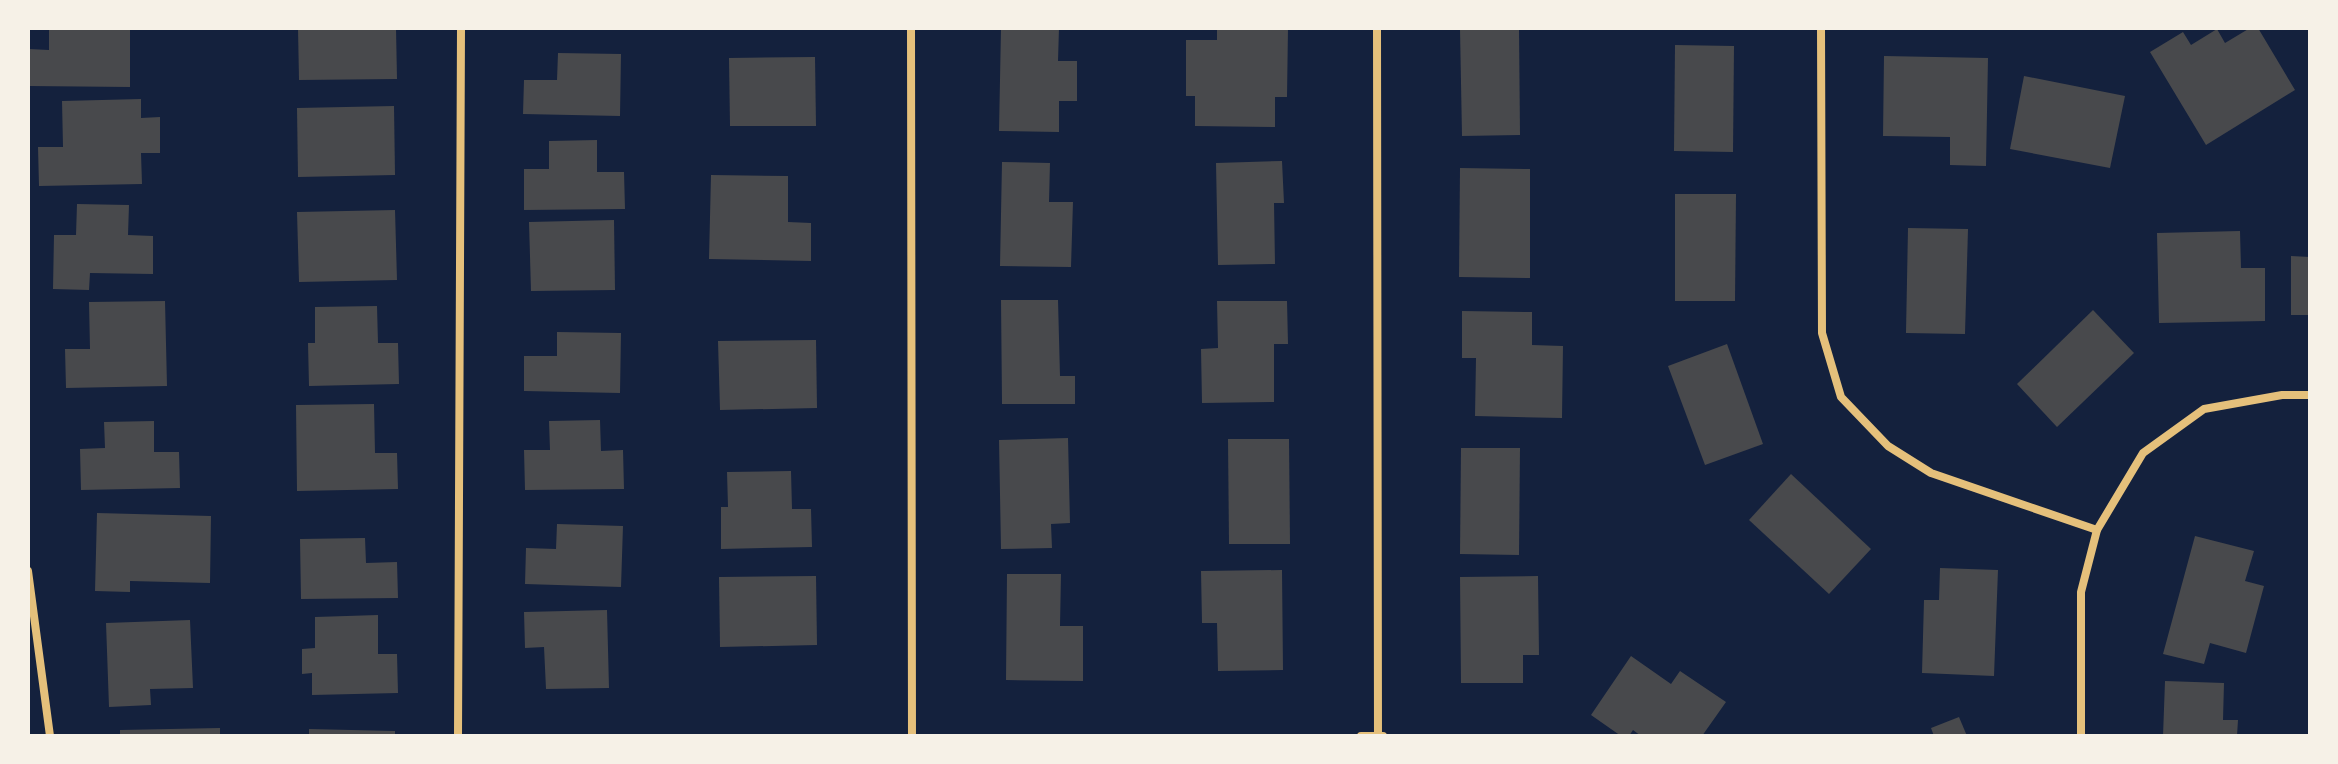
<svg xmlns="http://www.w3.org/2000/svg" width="2338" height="764" font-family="Karla,sans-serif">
<rect width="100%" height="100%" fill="#14213d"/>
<!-- building -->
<g fill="#48494c">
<polygon points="49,28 130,28 130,87 28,86 28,49 49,50"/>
<polygon points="298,28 396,28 397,79 299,80"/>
<polygon points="1001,28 1059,28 1058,61 1077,61 1077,101 1059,101 1059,132 999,131"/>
<polygon points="1217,28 1288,28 1287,97 1275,97 1275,127 1195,126 1195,96 1186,96 1186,40 1217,40"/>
<polygon points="2250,28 2258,28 2295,90 2206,145 2150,52 2183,32 2191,45 2217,29 2225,43"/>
<polygon points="1460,29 1519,29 1520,135 1462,136"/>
<polygon points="1675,45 1734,46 1733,152 1674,151"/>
<polygon points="558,53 621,54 620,116 523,114 524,80 557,80"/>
<polygon points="1884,56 1988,58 1986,166 1950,165 1950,137 1883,136"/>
<polygon points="815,57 816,126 730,126 729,58"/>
<polygon points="2024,76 2125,96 2110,168 2010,149"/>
<polygon points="141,99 141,118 160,117 160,153 141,153 142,184 39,186 38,147 63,147 62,101"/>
<polygon points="394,106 395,175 298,177 297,108"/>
<polygon points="597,140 597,172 624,172 625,209 524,210 524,169 549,169 549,141"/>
<polygon points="1282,161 1284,203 1274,203 1275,264 1218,265 1216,163"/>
<polygon points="1002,162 1050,163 1049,202 1073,202 1071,267 1000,266"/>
<polygon points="1460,168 1530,169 1530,278 1459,277"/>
<polygon points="711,175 788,176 788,222 811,223 811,261 709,259"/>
<polygon points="1675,194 1736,194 1735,301 1675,301"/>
<polygon points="77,204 129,205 128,235 153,236 153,274 90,273 89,290 53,289 54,235 76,235"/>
<polygon points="395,210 397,280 299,282 297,212"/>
<polygon points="614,220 615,290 531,291 529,222"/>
<polygon points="1908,228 1968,229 1965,334 1906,333"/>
<polygon points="2240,231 2241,268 2265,268 2265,321 2159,323 2157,233"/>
<polygon points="2291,256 2310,257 2310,315 2291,315"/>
<polygon points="1001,300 1058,300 1060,376 1075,376 1075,404 1002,404"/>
<polygon points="165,301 167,386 66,388 65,349 90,349 89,302"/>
<polygon points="1217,301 1287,301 1288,344 1274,344 1274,402 1202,403 1201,349 1218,348"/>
<polygon points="377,306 378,343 398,343 399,384 309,386 308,343 315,343 315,307"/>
<polygon points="2093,310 2134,353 2057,427 2017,384"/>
<polygon points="1462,311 1532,312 1532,345 1563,346 1562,418 1475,416 1476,358 1462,358"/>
<polygon points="557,332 621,333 620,393 524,391 524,356 557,356"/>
<polygon points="816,340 817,408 720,410 718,341"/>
<polygon points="1727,344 1763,444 1705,465 1668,366"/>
<polygon points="374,404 375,453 397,453 398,489 297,491 296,405"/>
<polygon points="600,420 601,451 623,450 624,489 525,490 524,450 550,450 549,421"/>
<polygon points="154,421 154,452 179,452 180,488 81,490 80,449 105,448 104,422"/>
<polygon points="1068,438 1070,523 1051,524 1052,548 1001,549 999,440"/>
<polygon points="1228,439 1289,439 1290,544 1229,544"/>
<polygon points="1461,448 1520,448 1519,555 1460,554"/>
<polygon points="791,471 792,509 811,509 812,547 721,549 721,507 728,507 727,472"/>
<polygon points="1791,474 1871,549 1829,594 1749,520"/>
<polygon points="97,513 211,516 210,583 130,581 130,592 95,591"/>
<polygon points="557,524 623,526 621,587 525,584 526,548 556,549"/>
<polygon points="2195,536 2254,551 2245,581 2264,586 2246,653 2210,643 2204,664 2163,654"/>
<polygon points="365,538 366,563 397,562 398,598 301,599 300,539"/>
<polygon points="1940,568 1998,570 1994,676 1922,673 1924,600 1939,600"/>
<polygon points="1282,570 1283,670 1218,671 1217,623 1202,623 1201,571"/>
<polygon points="1007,574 1061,574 1060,626 1083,626 1083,681 1006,680"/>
<polygon points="816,576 817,645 720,647 719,577"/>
<polygon points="1538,576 1539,655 1523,655 1523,683 1461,683 1460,577"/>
<polygon points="607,610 609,688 546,689 544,647 525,648 524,612"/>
<polygon points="378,615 378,654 397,654 398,693 312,695 312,673 302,674 302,649 315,648 315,617"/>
<polygon points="190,620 193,688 150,689 151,705 109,707 106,623"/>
<polygon points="1631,656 1671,684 1680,671 1726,702 1702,736 1641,736 1633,730 1629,736 1621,736 1591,715"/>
<polygon points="2165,681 2224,683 2223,720 2238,720 2237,736 2163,736"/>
<polygon points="1959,717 1967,736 1934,736 1931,728"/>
<polygon points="220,728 220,736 120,736 120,730"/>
<polygon points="309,729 395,731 395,736 309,736"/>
</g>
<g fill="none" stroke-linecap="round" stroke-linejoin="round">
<!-- minor -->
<g stroke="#e5c07b" stroke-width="8">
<polyline points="911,28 912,736"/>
<polyline points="1377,28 1378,736"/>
<polyline points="1821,28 1822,333 1841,397 1888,446 1931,473 2097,530"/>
<polyline points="28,571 50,736"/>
<polyline points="458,736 461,28"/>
<polyline points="1361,736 1383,736"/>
<polyline points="2081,736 2081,592 2097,530 2143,453 2204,409 2282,395 2310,395"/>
</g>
</g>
<!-- border -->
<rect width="2338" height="764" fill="none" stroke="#f6f1e7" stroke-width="60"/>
</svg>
